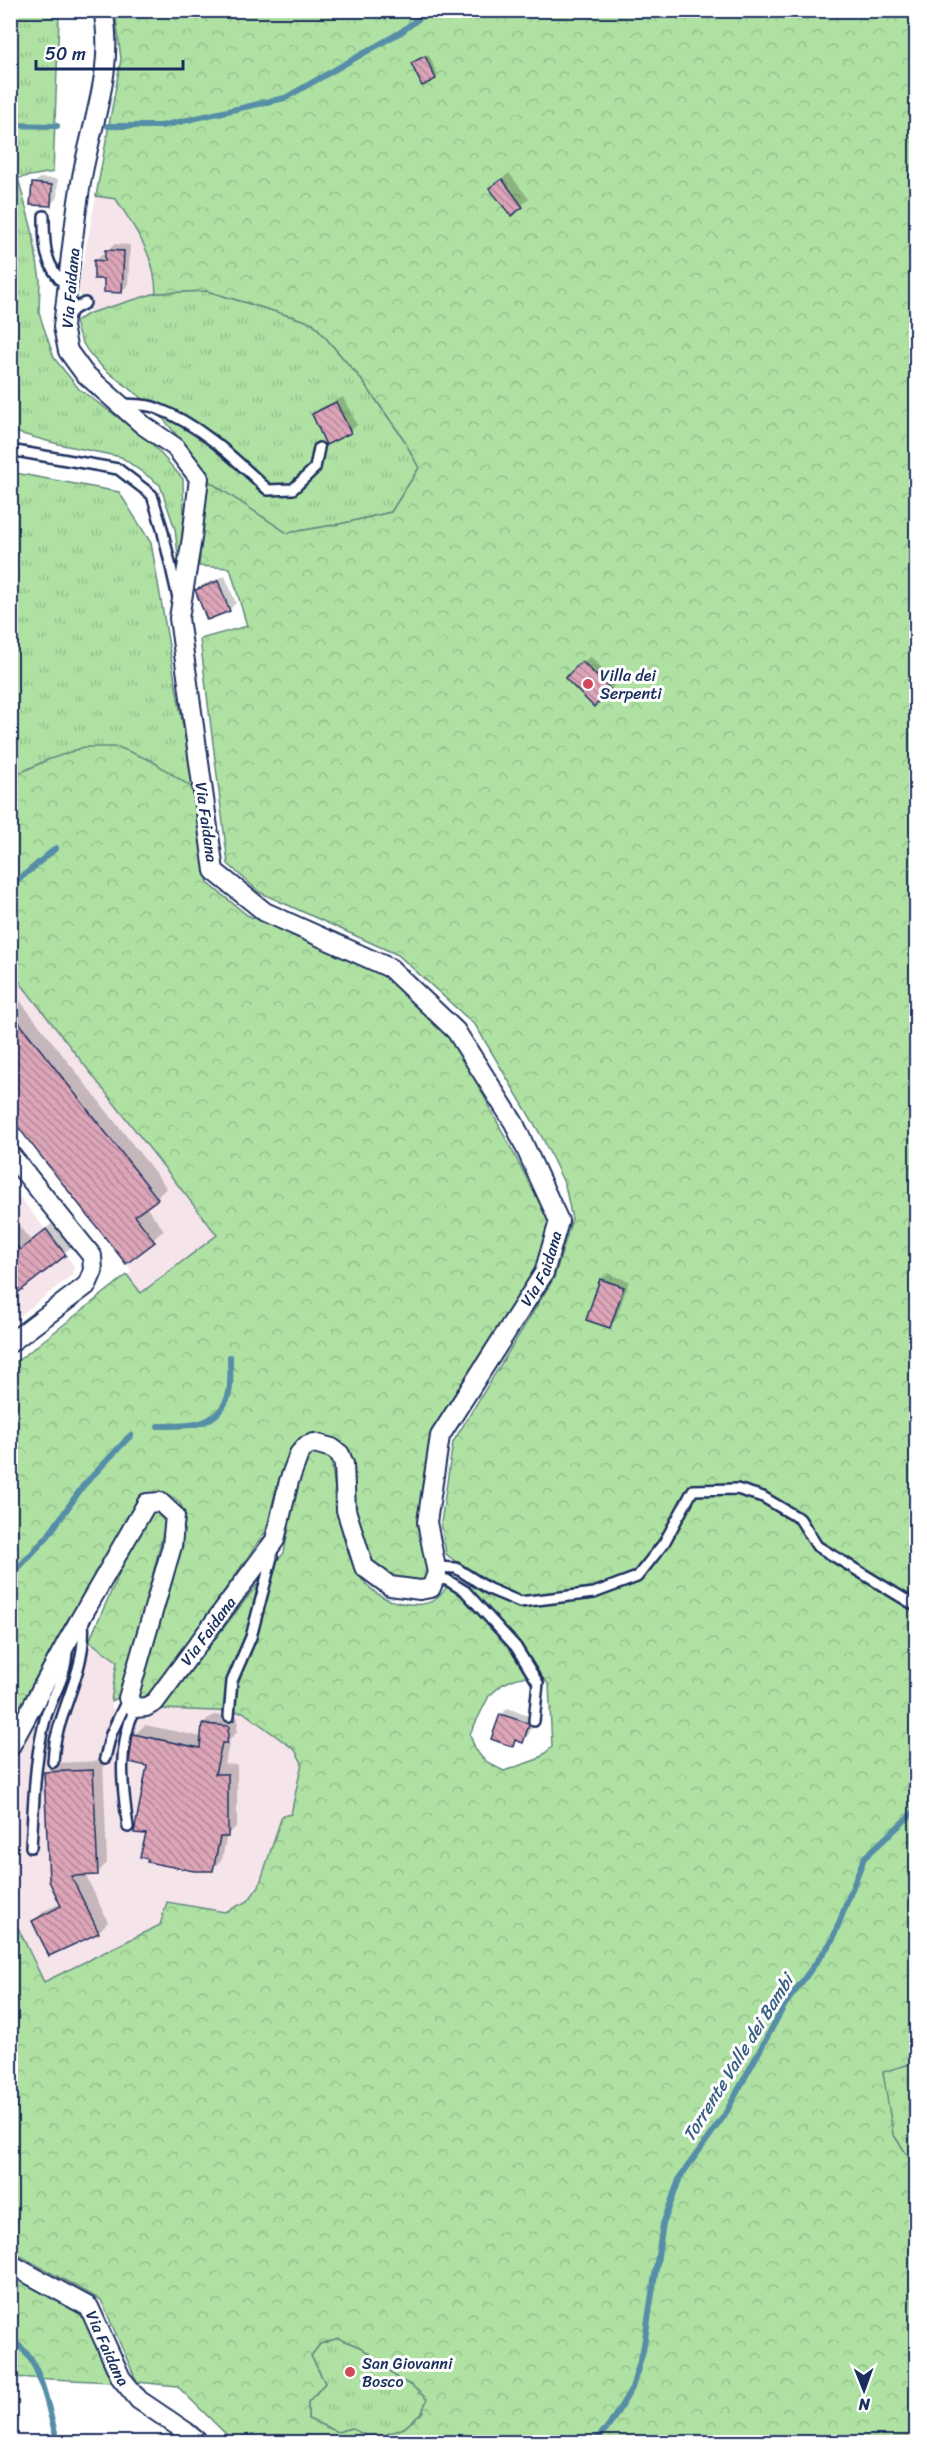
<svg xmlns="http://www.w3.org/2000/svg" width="927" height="2453" font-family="Sriracha,sans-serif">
<defs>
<pattern id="grass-tufts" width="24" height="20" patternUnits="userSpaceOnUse" patternTransform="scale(1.5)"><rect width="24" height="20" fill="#aee1a2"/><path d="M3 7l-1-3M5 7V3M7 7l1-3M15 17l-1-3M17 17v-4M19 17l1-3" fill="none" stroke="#95c18e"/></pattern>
<pattern id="forest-crowns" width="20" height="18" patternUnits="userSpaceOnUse" patternTransform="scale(1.5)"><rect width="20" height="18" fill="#aee1a2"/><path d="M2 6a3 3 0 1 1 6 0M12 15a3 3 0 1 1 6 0" fill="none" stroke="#95c18e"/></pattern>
<pattern id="building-back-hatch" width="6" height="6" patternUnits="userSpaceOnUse" patternTransform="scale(1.5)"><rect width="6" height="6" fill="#dda5b8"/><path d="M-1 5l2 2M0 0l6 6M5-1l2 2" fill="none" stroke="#b28799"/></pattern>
</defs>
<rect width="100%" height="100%" fill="#fff"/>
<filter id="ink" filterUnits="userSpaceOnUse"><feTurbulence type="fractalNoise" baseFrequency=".0167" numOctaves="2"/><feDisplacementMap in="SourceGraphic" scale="12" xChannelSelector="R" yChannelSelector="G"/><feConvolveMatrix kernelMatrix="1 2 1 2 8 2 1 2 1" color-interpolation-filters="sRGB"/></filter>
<g filter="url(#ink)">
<!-- built -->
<g fill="#f5e4ea">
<polygon points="96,196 116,199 143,241 155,272 156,293 90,313 78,290"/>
<polygon points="10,971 218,1235 141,1294 127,1275 132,1271 11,1117"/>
<polygon points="10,1185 74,1266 72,1275 11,1323"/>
<polygon points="81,1636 117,1661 111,1705 118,1715 141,1719 161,1709 243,1712 295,1750 302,1763 291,1815 269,1852 259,1886 248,1901 225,1912 168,1902 160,1925 44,1982 11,1911 10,1765"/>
</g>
<!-- grass -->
<g fill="url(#grass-tufts)" stroke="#648880" stroke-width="1.5">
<polygon points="10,11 56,11 59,18 53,172 18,178 32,230 40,280 39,313 54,358 79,389 148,439 183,479 184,517 179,563 175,529 160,485 121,457 58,444 11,431"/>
<path d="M207,291L313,323L361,379L403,438L419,468L391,512L340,524L286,533L207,480C197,460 167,421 151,406C122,379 82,363 75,321L90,313L156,293Z"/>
<polygon points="10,472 119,492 151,543 194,789 152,761 45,761 11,777"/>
<polygon points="916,2062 916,2168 893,2134 882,2072"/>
<polygon points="338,2338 360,2347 382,2363 398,2379 411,2385 427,2399 422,2413 404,2428 385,2435 366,2436 351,2428 338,2432 308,2419 308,2402 325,2383 311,2356 320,2344"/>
</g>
<!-- forest -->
<g fill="url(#forest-crowns)" stroke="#648880" stroke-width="1.5" fill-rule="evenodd">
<path d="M115,11H916V2062L883,2072L893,2134L916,2168V2442H234L177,2386L137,2382L101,2300L11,2251L10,1911L44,1982L160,1925L167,1902L225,1912L248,1901L259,1886L282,1816L291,1814L302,1763L295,1750L243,1712L161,1709L270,1568L284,1553L297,1478L309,1452L330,1455C340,1508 337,1599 409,1604C427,1606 439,1601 447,1586L462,1595L477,1578L446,1554L441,1523L453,1442L554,1278L572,1219L565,1185L542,1137L476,1026L398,955L259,892L228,864L200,639L247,626L230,568L199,566L207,480L287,533L340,524L391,512L419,468L403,438L361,379L313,323L207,291L156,293C155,255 136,230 116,199L96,196L121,59ZM540,1675L549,1685L552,1747L538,1759L504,1771C483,1761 476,1756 470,1734L489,1696L503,1684L517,1678ZM338,2338L360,2347L382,2363L398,2379L411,2385L427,2399L422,2413L404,2428L385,2435L366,2436L351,2428L338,2432L308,2419V2402L325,2383L311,2356L320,2344Z"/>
<path d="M84,747H118L152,761L194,789L208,883L247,915L380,972L452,1035L549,1221L538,1268L433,1435L429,1575L422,1582L391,1580L371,1563L354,1510V1474L350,1452L340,1442L322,1435L312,1437L293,1449L276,1489L266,1531L150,1697L143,1700L137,1698V1690C146,1660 191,1534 184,1512C177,1490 155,1492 138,1498L89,1590L68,1619L11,1723V1366L127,1275L141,1293L217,1235L11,971V777L45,761Z"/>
<polygon points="155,1511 159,1512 166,1521 123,1696 111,1701 117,1661 89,1641 145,1516"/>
<polygon points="10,2274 84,2316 111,2382 11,2377"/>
</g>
<!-- shadow -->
<g fill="#0003">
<polygon points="428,54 438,75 435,78 413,63"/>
<polygon points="509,173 529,199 511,214 491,188"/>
<polygon points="40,178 58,179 57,198 50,205 33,184"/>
<polygon points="114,244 130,245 128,285 122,291 106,278 96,261 102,254 107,255 107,251"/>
<polygon points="343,397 357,425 350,431 314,414 320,408"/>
<polygon points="225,576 236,603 229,610 197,590 204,584"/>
<polygon points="590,656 617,683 594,705 568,678"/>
<polygon points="10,988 167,1188 146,1207 164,1230 127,1262 10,1114"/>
<polygon points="10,1215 31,1241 56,1220 75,1244 10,1297"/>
<polygon points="608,1274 629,1281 616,1320 609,1326 601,1280"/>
<polygon points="508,1708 535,1719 529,1734 523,1741 518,1739 512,1745 501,1715"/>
<polygon points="213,1715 238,1717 237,1732 230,1739 225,1764 237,1765 237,1826 227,1835 222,1859 212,1869 148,1833 148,1765 135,1734 145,1725 202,1737 203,1724"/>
<polygon points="103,1761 107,1863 97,1873 85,1874 108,1922 98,1932 34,1921 44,1911 61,1903 46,1773 56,1763"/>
</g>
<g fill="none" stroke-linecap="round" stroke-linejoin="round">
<!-- stream -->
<g stroke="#568ea8" stroke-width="6">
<polyline points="10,125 57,126"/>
<polyline points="108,126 161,126 285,98 401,32 430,10"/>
<polyline points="10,887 56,848"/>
<path d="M158,1426C185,1426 214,1429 227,1399C232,1389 230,1369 230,1357"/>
<polyline points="10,1577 48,1536 83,1486 131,1435"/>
<path d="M10,2340C43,2355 47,2412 58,2442"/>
<polyline points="593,2442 609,2426 632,2388 643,2351 663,2224 680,2177 724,2116 784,2006 832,1941 864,1858 916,1810"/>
</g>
</g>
<!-- building -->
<g fill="url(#building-back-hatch)" stroke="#1b2f5e" stroke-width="1.5">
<polygon points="425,56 436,79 422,86 411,63"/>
<polygon points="502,179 523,207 511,216 489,188"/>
<polygon points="32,183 52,185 51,206 30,205"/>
<polygon points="105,250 124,251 122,293 104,292 104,279 94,279 94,260 105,261"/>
<polygon points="336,402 351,433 326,445 312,414"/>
<polygon points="218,581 230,611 207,620 195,590"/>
<polygon points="582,661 611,690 594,707 565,678"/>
<polygon points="10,1011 158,1199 135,1216 155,1242 126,1264 10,1117"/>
<polygon points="46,1229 66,1255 10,1299 10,1238 20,1250"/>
<polygon points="600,1279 624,1287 610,1328 586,1320"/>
<polygon points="500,1714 528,1723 529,1725 523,1743 515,1740 513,1747 491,1739"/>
<polygon points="202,1724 229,1726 227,1743 222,1743 215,1774 228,1774 228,1837 220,1837 213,1871 194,1871 147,1862 148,1859 140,1857 146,1834 134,1833 147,1766 129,1762 133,1734 200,1748"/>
<polygon points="93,1770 98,1875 71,1876 99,1933 49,1956 32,1921 61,1906 49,1881 44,1772"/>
</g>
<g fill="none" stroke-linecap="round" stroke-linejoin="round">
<!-- service casing -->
<g stroke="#1b2f5e" stroke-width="14">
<g id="service">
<path d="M44,216C44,245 44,265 66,286"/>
<polyline points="66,318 74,309 85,303"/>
<path d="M124,404C134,405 147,404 156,408C200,424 235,459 268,490L293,489L315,468L319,448"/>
<polyline points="10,450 118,469 152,495 162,528 178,598"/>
<polyline points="435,1567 456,1568 489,1589 520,1602 594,1593 637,1577 664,1543 693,1490 737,1489 763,1497 800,1519 817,1546 916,1606"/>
<polyline points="435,1578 447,1580 465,1591 516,1647 538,1683 534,1721"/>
<polyline points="229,1716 232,1681 251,1637 272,1557 271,1548"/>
<polyline points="105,1758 111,1734 128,1698"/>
<path d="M53,1762C54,1753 54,1743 57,1734C67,1696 87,1661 83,1621"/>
<path d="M128,1827C122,1784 117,1749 135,1708"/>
<path d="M31,1847C34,1803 34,1758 46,1716C54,1692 66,1678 67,1650"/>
</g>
</g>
<!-- minor casing -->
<g stroke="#1b2f5e" stroke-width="22">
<g id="minor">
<polyline points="10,1154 92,1256 93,1271 87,1285 10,1343"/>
<path id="s1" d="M10,1747L67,1642L147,1503L160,1502L175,1516L172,1546L128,1698L135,1708L146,1707L155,1702L275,1540L289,1481L299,1454L306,1446L314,1443L332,1448L340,1454L344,1464L346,1510L364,1567L390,1586L420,1590L431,1588L437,1573L427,1522L440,1436L544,1273L559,1221L514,1123L456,1031L390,968L265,912L214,871L179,618L192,538L199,478L175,447L143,425L84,373L68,351L63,327C69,277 73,226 82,177C92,121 115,68 103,10"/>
<path id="s2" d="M10,2264L89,2307L121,2378L139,2400L185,2431L198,2442"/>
</g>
</g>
<!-- service -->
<use href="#service" stroke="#fff" stroke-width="9"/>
<!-- minor -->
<use href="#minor" stroke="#fff" stroke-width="18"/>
</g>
</g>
<!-- markers -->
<g fill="#d1495b" stroke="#fff" stroke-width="2">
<circle cx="588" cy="684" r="6"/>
<circle cx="350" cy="2372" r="6"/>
</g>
<g text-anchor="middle" stroke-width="6" stroke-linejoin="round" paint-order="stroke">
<!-- street labels -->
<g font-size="16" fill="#1b2f5e" stroke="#fff">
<text transform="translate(70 288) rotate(-85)" y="6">Via Faidana</text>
<text transform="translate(207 822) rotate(82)" y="6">Via Faidana</text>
<text dy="6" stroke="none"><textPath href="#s1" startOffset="1416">Via Faidana</textPath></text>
<text dy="6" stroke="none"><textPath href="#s1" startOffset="624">Via Faidana</textPath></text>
<text dy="6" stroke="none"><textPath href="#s2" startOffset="135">Via Faidana</textPath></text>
</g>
<!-- poi labels -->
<g font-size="16" fill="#1b2f5e" stroke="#fff" text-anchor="start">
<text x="600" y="681">Villa dei<tspan x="600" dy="18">Serpenti</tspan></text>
<text x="362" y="2369">San Giovanni<tspan x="362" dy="18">Bosco</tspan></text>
</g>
<!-- water labels -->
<g font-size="18" font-style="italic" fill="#395f83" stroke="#fff">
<text transform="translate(738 2058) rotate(-58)" y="6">Torrente Valle dei Bambi</text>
</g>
</g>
<!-- margin -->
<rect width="927" height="2453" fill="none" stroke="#fff" stroke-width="36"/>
<rect x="18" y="18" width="891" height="2417" fill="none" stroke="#1b2f5e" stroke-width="2" filter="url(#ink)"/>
<!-- north arrow -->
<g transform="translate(864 2390) rotate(179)" stroke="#ffffff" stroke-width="4.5" paint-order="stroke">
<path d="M0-4.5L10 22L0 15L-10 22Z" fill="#1b2f5e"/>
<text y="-9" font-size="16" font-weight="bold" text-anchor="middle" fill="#1b2f5e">N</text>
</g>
<!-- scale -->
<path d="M36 60v9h147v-9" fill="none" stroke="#1b2f5e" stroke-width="3"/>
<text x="45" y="60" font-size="18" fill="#1b2f5e" stroke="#ffffff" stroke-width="4.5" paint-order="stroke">50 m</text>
</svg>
